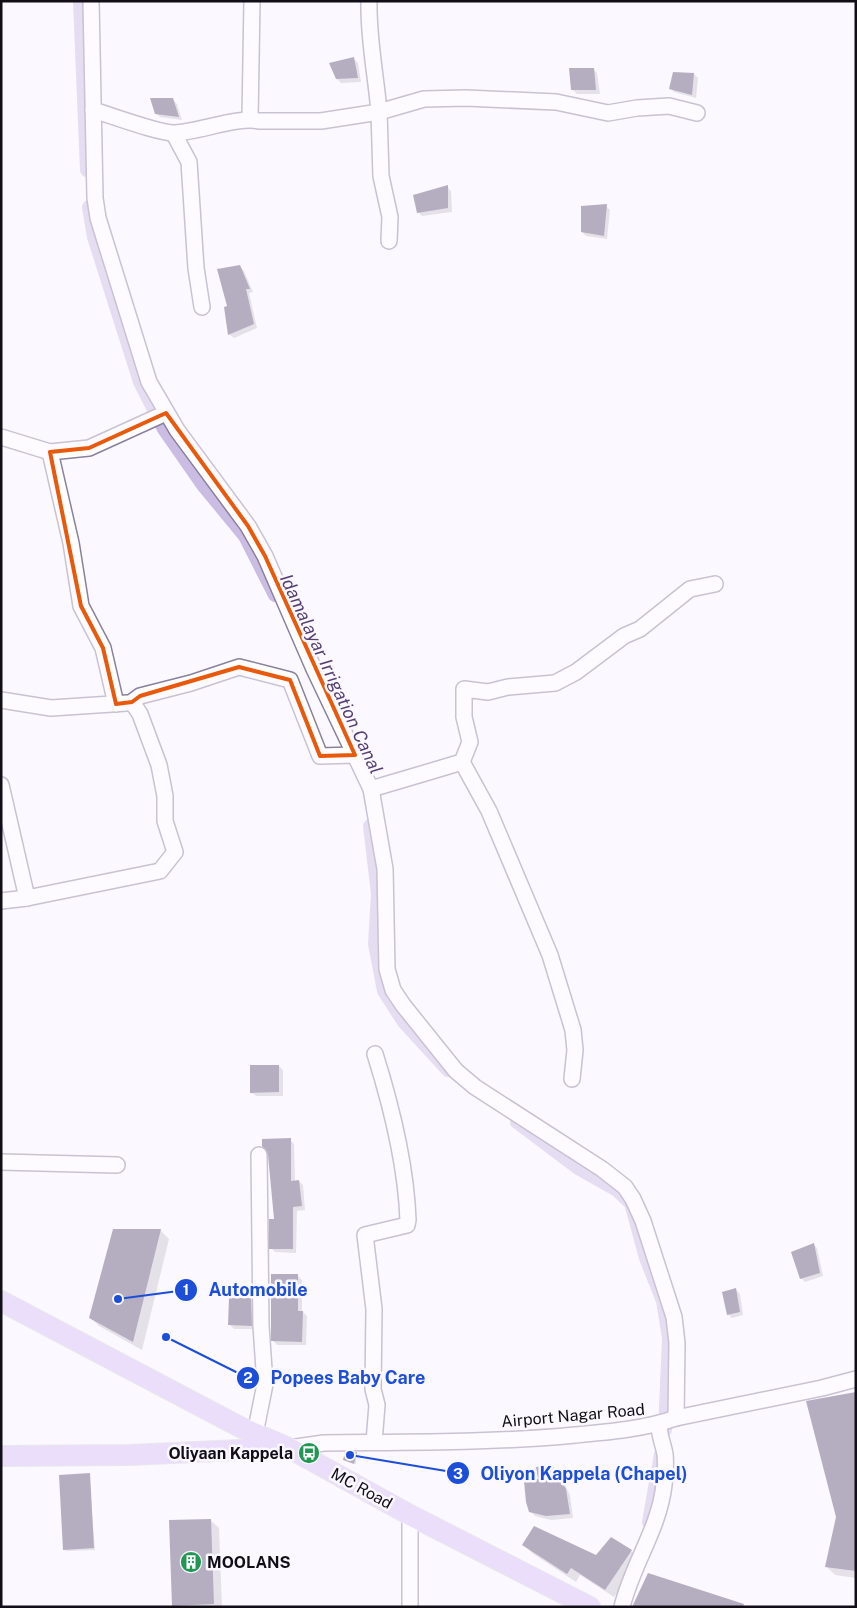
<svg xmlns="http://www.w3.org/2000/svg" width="857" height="1608" font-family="'Public Sans',sans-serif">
<rect width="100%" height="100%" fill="#fbf8ff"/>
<!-- shadow -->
<g fill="#0003">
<polygon points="354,59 358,63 361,82 341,83 337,79"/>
<polygon points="593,69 597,73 600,94 577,94 573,90"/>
<polygon points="694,74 698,78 696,98 674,92 670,88"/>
<polygon points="173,100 177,104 182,120 160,117 156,113"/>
<polygon points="447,187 451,191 452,212 422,216 418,212"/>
<polygon points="606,206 610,210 607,239 586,236 582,232"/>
<polygon points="240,267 244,271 253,292 249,293 257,328 234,338 230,335 226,308 229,307"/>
<polygon points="279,1066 283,1070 283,1096 256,1096 251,1092"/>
<polygon points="290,1140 294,1144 295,1182 299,1181 303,1185 305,1210 297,1211 296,1253 275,1252 271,1248"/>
<polygon points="160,1230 169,1239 142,1350 99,1326 90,1317"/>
<polygon points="813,1244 817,1248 823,1276 805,1282 801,1278"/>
<polygon points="298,1276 302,1280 302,1311 307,1316 306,1345 277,1345 273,1341"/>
<polygon points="736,1290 740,1294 743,1315 732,1318 728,1314"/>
<polygon points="251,1299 255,1303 255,1329 234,1329 230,1325"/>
<polygon points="856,1394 856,1578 835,1575 826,1566 837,1517"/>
<polygon points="356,1453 356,1464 345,1460"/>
<polygon points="553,1466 557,1470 557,1479 564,1483 570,1495 573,1518 551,1520 535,1516 531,1512 539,1480"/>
<polygon points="89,1474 95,1550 66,1551 64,1549"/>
<polygon points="210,1520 219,1528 222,1607 175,1607 173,1605"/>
<polygon points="524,1545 596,1557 631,1551 639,1560 614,1597 580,1575 576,1582 532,1553"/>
</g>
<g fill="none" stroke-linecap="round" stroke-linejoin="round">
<!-- canal -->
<g stroke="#cabce3" stroke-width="14">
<polyline points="80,1 87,170"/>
<polyline points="89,207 94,237 140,382 164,429 203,485 245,536 275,595"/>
<polyline points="370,826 378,894 375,944 384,991 404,1022 448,1070"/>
<polyline points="517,1122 578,1168 617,1190 631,1203 646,1258 663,1301 669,1338 665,1430"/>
<polyline points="649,1522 661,1454"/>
</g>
</g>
<!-- building -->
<g fill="#615475">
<polygon points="354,57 358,78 336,79 329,63"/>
<polygon points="569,68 594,68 596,90 571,90"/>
<polygon points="673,72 694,73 692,95 669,89"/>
<polygon points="150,98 173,98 179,117 155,114"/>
<polygon points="448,185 448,208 417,213 413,195"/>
<polygon points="607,204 604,236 581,232 581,206"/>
<polygon points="240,265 250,289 246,289 254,324 228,335 224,307 227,306 217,269"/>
<polygon points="250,1065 279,1065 279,1092 250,1093"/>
<polygon points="291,1138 291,1181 299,1180 302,1206 293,1207 293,1249 269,1249 269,1219 274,1219 268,1155 262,1146 262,1139"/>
<polygon points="113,1229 161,1229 133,1342 89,1318"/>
<polygon points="814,1243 820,1273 800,1279 791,1252"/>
<polygon points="271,1274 298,1274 298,1311 303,1311 302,1342 271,1341"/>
<polygon points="736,1288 740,1312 727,1315 722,1292"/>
<polygon points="229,1298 251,1298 252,1326 228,1325"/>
<polygon points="856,1392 856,1571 825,1567 836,1517 806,1401"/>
<polygon points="345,1452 357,1452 354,1464 343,1460"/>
<polygon points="553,1465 554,1477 560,1478 566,1489 570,1514 546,1516 529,1512 526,1502 524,1481 538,1479 536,1467"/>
<polygon points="90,1473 94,1548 63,1550 59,1475"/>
<polygon points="211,1519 214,1604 172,1606 169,1520"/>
<polygon points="534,1526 596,1555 611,1537 632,1550 605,1590 571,1568 567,1574 522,1545"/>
<polygon points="648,1573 744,1604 743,1607 632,1607"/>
</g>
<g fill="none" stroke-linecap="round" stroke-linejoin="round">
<!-- minor casing -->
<g stroke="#8a809c" stroke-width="18">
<g id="minor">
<polyline points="91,1 95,198 98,218 149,382 177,430 248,526 265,556 314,669 371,789 385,869 387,969 393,990 403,1005 456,1071 475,1087 602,1169 625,1187 633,1199 643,1221 674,1317 677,1343 676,1418"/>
<path d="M93,110C110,115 161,134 175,133C198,132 240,116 259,121H321L379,112C376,75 368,38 369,1"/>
<polyline points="250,118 252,1"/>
<polyline points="174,134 189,162 196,268 202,307"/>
<polyline points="389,241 390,217 381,176 379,112 424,99 466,98 556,102 608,113 637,108 669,106 697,113"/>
<polyline points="1,437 50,452 89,448 166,413"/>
<polyline points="50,452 71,543 81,606 103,648 116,704"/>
<polyline points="1,700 51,708 127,703"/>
<polyline points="462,762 489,811 550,955 573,1030 575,1050 572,1079"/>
<polyline points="1,785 27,898 160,871 175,852 165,821 165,796 159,765 140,714 132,702 140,696 191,683 239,667 290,680 320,756 355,755"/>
<polyline points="371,789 462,762 470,742 464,717 464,689 488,692 508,687 555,683 576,672 624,636 640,629 690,589 715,584"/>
<polyline points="1,901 27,898"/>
<polyline points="1,1162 117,1165"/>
<polyline points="255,1434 265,1384 261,1326 259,1155"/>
<path d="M374,1442L377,1405L373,1389L374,1309L365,1235L407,1225L408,1220C406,1164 392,1108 375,1054"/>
<path d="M289,1448L324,1443C407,1442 492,1443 575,1435C609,1432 644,1429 676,1418L822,1388L856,1379"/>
<polyline points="410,1515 410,1607"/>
<path d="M622,1607C632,1565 659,1529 664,1485C665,1476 666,1463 665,1454C663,1443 659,1436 659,1424"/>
</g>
</g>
<!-- major casing -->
<g stroke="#d4d4d5" stroke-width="22">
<g id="major">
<polyline points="1,1301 242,1428 289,1448 410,1515 590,1607"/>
<polyline points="1,1456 129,1455 284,1448"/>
</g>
</g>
<!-- minor -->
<use href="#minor" stroke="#fff" stroke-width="15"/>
<!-- major -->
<use href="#major" stroke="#d4bff3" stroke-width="20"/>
</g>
<!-- marked area -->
<path d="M0 0H857V1608H0ZM166,413L248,526L265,556L355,755L320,756L290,680L239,667L140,696L132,702L116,704L103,648L81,606L50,452L89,448Z" fill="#fbf8ff" fill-opacity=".55" fill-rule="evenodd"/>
<path fill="none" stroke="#e8590c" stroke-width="4" stroke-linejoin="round" d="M166,413L248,526L265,556L355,755L320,756L290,680L239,667L140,696L132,702L116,704L103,648L81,606L50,452L89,448Z"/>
<!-- icons -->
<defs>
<g id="bus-disc" transform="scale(1.125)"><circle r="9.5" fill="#229753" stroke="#fbf8ff"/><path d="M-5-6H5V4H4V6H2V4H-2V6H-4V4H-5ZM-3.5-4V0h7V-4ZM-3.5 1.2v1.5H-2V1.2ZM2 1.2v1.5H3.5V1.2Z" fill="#fff"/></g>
<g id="building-disc" transform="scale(1.125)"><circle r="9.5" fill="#229753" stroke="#fbf8ff"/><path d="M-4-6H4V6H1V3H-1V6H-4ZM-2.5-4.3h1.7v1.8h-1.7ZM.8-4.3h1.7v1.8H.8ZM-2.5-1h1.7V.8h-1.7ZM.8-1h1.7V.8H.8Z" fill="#fff"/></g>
</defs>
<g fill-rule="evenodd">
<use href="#bus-disc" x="309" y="1453"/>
<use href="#building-disc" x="191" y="1562"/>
</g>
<g text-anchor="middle" stroke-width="5" stroke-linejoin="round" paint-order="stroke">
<!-- street labels -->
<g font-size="16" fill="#120e18" stroke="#fbf8ff">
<text transform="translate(573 1415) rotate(-5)" y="6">Airport Nagar Road</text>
<text transform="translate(362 1488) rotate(29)" y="6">MC Road</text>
</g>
<!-- poi labels -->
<g font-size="16" font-weight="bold" fill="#120e18" stroke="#fbf8ff" text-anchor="end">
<text x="293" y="1459">Oliyaan Kappela</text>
<text x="207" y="1568" text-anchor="start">MOOLANS</text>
</g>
<!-- water labels -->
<g font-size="18" font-style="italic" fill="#553f72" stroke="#fbf8ff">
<text transform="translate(331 674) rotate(65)" y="6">Idamalayar Irrigation Canal</text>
</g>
</g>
<!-- callouts -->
<path fill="none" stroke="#1d4ed8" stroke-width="2" d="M118 1299L186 1290M166 1337L248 1378M350 1455L458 1473"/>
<g fill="#1d4ed8" stroke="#fbf8ff" stroke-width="2">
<circle cx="118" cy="1299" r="5"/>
<circle cx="166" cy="1337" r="5"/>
<circle cx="350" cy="1455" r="5"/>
<circle cx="186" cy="1290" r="12"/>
<circle cx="248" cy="1378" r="12"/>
<circle cx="458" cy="1473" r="12"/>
</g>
<g font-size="15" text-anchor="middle" font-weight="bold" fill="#fff">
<text x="186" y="1295">1</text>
<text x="248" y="1383">2</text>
<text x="458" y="1479">3</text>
</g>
<g font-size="18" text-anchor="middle" font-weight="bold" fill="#1d4ed8" stroke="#fbf8ff" stroke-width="5" stroke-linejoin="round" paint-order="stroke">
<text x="258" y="1296">Automobile</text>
<text x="348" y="1384">Popees Baby Care</text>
<text x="584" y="1480">Oliyon Kappela (Chapel)</text>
</g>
<!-- border -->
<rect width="857" height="1608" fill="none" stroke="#120e18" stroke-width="5"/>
</svg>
